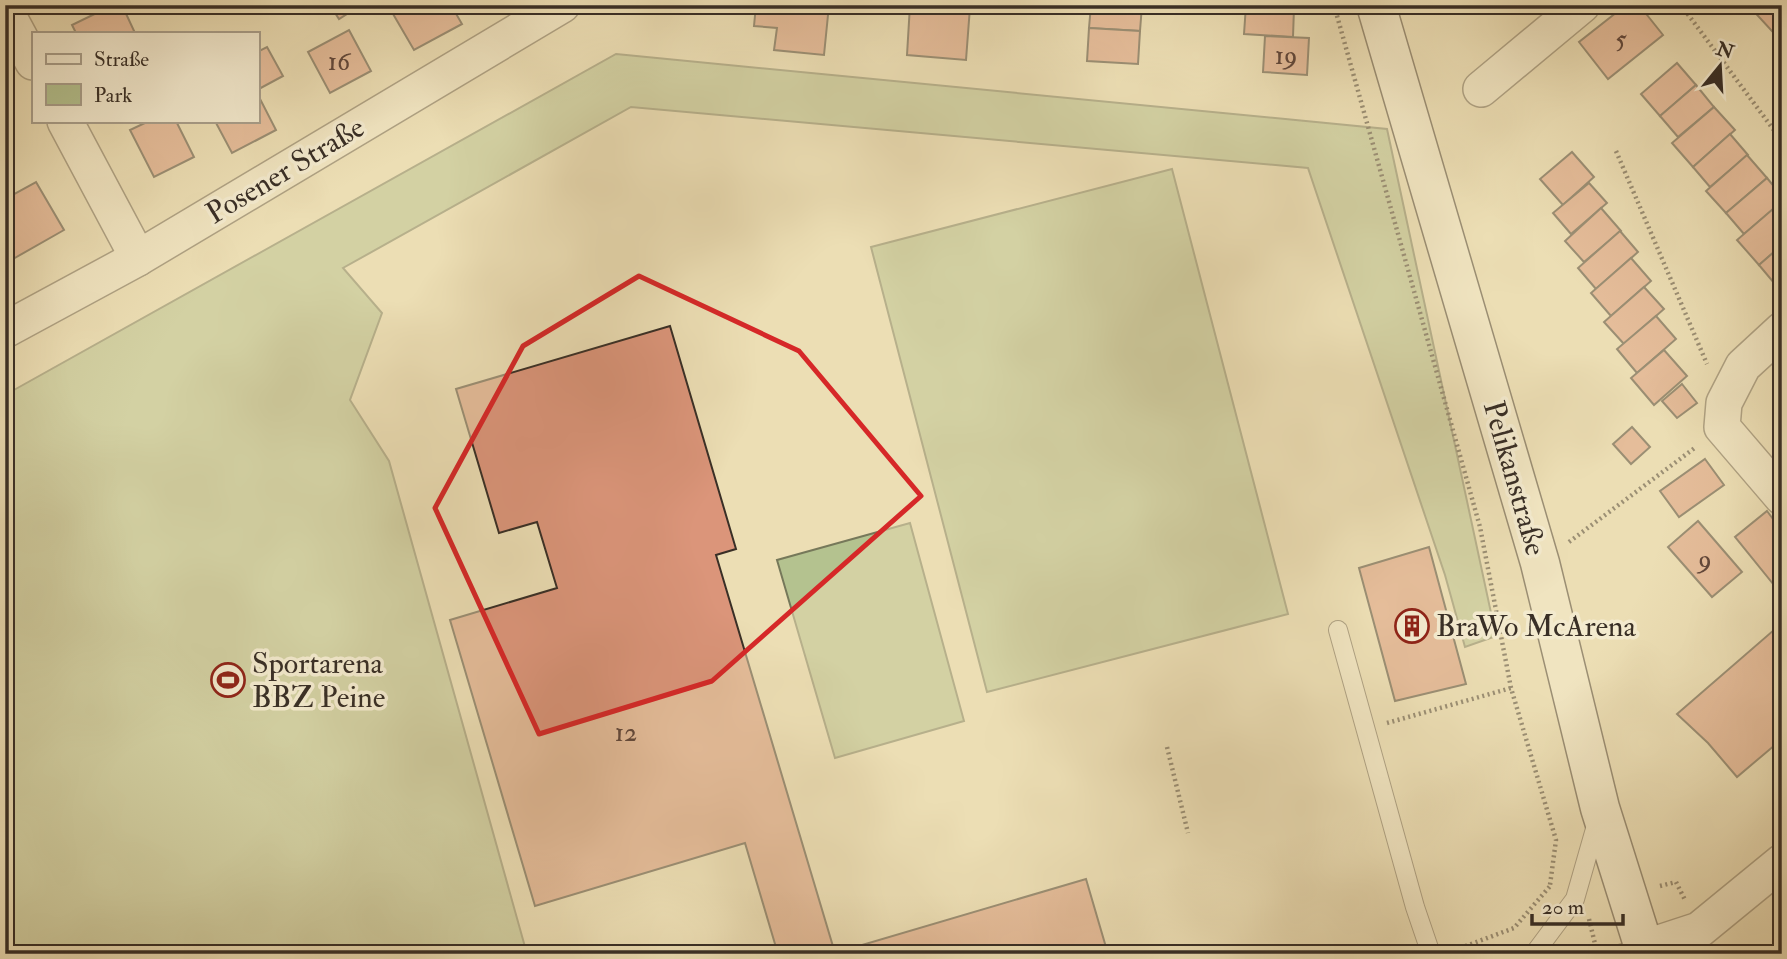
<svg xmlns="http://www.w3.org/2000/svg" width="1787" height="959" font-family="'IM FELL Double Pica',serif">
<rect width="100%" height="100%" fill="#ecdeb4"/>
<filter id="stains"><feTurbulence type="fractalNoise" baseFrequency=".00286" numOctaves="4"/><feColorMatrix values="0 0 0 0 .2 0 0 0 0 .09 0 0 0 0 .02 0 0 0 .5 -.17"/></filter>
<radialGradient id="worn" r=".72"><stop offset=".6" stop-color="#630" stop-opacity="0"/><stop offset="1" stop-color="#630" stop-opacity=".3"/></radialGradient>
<!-- green -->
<g fill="#b4c28f" stroke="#76785a" stroke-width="2">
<polygon points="616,54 1387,129 1496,636 1465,647 1445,575 1308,168 631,107 343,268 382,313 350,400 389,461 527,954 5,954 5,395"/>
<polygon points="1172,169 1288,614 987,692 871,247"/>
<polygon points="910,523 964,721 835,758 777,560"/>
</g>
<!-- building -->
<g fill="#db957a" stroke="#392f26" stroke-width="2">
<polygon points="113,5 122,5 135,33 76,33 72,25"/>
<polygon points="330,5 361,5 339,19"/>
<polygon points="392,5 451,5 462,24 414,50 389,7"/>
<polygon points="756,5 829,5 824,55 774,50 777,28 754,26"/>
<polygon points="910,5 970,7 966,60 907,55"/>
<polygon points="1091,5 1142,5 1140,31 1089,28"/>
<polygon points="1246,5 1294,8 1293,37 1244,34"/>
<polygon points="1626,5 1639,5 1663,35 1608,79 1579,42"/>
<polygon points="1748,5 1782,5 1782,42"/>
<polygon points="1089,28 1140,31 1138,64 1087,61"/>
<polygon points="349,30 371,71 330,93 308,52"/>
<polygon points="1265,36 1309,38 1307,75 1263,72"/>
<polygon points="267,47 283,76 257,90 257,52"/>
<polygon points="1677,63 1696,85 1660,116 1641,94"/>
<polygon points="1696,85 1714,107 1678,137 1660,116"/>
<polygon points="258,95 276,130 232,153 215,121 257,121"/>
<polygon points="1714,107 1735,130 1693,167 1672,143"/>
<polygon points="149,121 176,121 194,157 154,177 130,130"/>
<polygon points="1730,134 1748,155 1710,187 1693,167"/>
<polygon points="1572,152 1594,177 1563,205 1540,179"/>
<polygon points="1747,155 1767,178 1726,213 1706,191"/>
<polygon points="1767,178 1782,196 1782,202 1744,234 1726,213"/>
<polygon points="36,182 64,230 13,259 5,246 5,199"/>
<polygon points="1589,183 1607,203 1571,234 1553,213"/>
<polygon points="1781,202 1782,245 1759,265 1737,240"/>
<polygon points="1601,208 1621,231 1584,262 1565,241"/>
<polygon points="1620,231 1638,252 1596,289 1578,268"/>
<polygon points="1782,245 1782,288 1780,290 1759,265"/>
<polygon points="1631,258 1651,281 1611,316 1591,293"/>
<polygon points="1644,287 1664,309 1624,344 1604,322"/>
<polygon points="1656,316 1676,339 1637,373 1617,349"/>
<polygon points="670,326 736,549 716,555 835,953 1086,879 1108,954 778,954 745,843 535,906 450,620 557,588 537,522 499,533 456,389"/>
<polygon points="1664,350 1687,376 1654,405 1631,378"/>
<polygon points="1682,384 1697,403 1677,418 1662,401"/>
<polygon points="1632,427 1650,447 1631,464 1613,444"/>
<polygon points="1705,459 1724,485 1679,517 1660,491"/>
<polygon points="1767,511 1782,531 1782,595 1735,537"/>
<polygon points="1698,521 1742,572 1712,597 1668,547"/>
<polygon points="1429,547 1466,684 1395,701 1359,568"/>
<polygon points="1782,623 1782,739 1737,777 1708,743 1677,714"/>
</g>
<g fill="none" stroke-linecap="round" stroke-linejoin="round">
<!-- lane casing -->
<g stroke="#665b4a" stroke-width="20">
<g id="lane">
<polyline points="1338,630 1415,907 1431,954"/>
<polyline points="1534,954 1575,899 1597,822"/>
<polyline points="1619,954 1644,948"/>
</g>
</g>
<!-- street casing -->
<g stroke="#665b4a" stroke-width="38">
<g id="street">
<polyline points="5,10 33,62"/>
<polyline points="1481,89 1582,5"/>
<polyline points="65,121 138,258"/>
<polyline points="5,330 138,258 562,5"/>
<polyline points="1782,330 1743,366 1724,403 1722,427 1782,497"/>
<polyline points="1644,948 1699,930 1782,862"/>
</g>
</g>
<!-- secondary casing -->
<g stroke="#392f26" stroke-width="41">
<polyline id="secondary" points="1376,5 1540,563 1600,808 1646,954"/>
</g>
<!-- path -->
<g stroke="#392f26" stroke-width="4.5" stroke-dasharray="2 3.5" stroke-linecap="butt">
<polyline points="1334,5 1480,527 1511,688 1556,840 1550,885"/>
<polyline points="1681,5 1782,141"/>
<polyline points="1616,151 1707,364"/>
<polyline points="1569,542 1696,447"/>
<polyline points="1387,723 1511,688"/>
<polyline points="1167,747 1188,833"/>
<polyline points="1660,886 1676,882 1685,900"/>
<polyline points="1589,919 1596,948"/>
<polyline points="1455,950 1514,928 1551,885"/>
</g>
<!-- lane -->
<use href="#lane" stroke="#f3eace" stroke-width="18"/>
<!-- street -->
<use href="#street" stroke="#f3eace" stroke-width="35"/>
<!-- secondary -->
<use href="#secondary" stroke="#f3eace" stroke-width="38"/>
</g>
<!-- marked area -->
<path d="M0 0H1787V959H0ZM639,276L799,351L921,496L712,681L539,734L435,508L523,346Z" fill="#ecdeb4" fill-opacity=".55" fill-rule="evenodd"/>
<path fill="none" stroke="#d62828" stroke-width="5" stroke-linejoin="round" d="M639,276L799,351L921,496L712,681L539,734L435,508L523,346Z"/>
<!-- icons -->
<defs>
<g id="building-ring" transform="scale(1.75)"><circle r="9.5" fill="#f3eace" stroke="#8f2418" stroke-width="1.5"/><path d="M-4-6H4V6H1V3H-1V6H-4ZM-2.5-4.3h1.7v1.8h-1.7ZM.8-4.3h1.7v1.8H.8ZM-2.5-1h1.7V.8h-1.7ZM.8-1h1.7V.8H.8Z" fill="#8f2418"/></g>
<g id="stadium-ring" transform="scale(1.75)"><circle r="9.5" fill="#f3eace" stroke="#8f2418" stroke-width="1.5"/><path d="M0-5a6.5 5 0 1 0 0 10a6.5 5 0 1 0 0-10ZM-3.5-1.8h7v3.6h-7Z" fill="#8f2418"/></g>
</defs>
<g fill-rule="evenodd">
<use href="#building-ring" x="1412" y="626"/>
<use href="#stadium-ring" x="228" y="680"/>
</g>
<g text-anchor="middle" stroke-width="7" stroke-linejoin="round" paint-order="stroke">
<!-- number labels -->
<g font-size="26" fill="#62483b">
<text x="1621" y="48">5</text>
<text x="1286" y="64">19</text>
<text x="339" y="70">16</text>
<text x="1705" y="568">9</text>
<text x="626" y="741">12</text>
</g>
<!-- street labels -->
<g font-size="30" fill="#392f26" stroke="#f3eace">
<text transform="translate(285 170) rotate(-31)" y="10">Posener Straße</text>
<text transform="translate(1515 478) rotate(74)" y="10">Pelikanstraße</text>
</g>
<!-- poi labels -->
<g font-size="30" fill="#392f26" stroke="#f3eace" text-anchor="start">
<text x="1436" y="636">BraWo McArena</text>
<text x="252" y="673">Sportarena<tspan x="252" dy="34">BBZ Peine</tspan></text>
</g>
</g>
<!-- margin -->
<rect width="1787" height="959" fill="none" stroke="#ecdeb4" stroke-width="28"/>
<rect x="7" y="7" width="1773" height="945" fill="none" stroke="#392f26" stroke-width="3.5"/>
<rect x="14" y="14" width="1759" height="931" fill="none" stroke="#392f26" stroke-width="2"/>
<!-- legend -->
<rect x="32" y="32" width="228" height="91" fill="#f3eace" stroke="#a99f8b" stroke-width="2"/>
<rect x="46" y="54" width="35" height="10" fill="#f3eace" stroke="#a99f8b" stroke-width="2"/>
<text x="94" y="66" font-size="21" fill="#392f26">Straße</text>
<rect x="46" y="84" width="35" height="21" fill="#b4c28f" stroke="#a99f8b" stroke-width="2"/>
<text x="94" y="102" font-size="21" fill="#392f26">Park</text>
<!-- north arrow -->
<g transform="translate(1720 66) rotate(18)" stroke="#f3eace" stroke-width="5" paint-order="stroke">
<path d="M0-5L12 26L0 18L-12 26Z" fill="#392f26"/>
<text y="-10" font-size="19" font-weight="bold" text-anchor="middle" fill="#392f26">N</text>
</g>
<!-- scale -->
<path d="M1532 914v10h91v-10" fill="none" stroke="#392f26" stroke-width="3.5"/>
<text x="1542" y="914" font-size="21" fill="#392f26" stroke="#f3eace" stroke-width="5" paint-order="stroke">20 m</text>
<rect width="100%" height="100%" filter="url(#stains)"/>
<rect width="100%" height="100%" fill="url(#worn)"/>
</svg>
